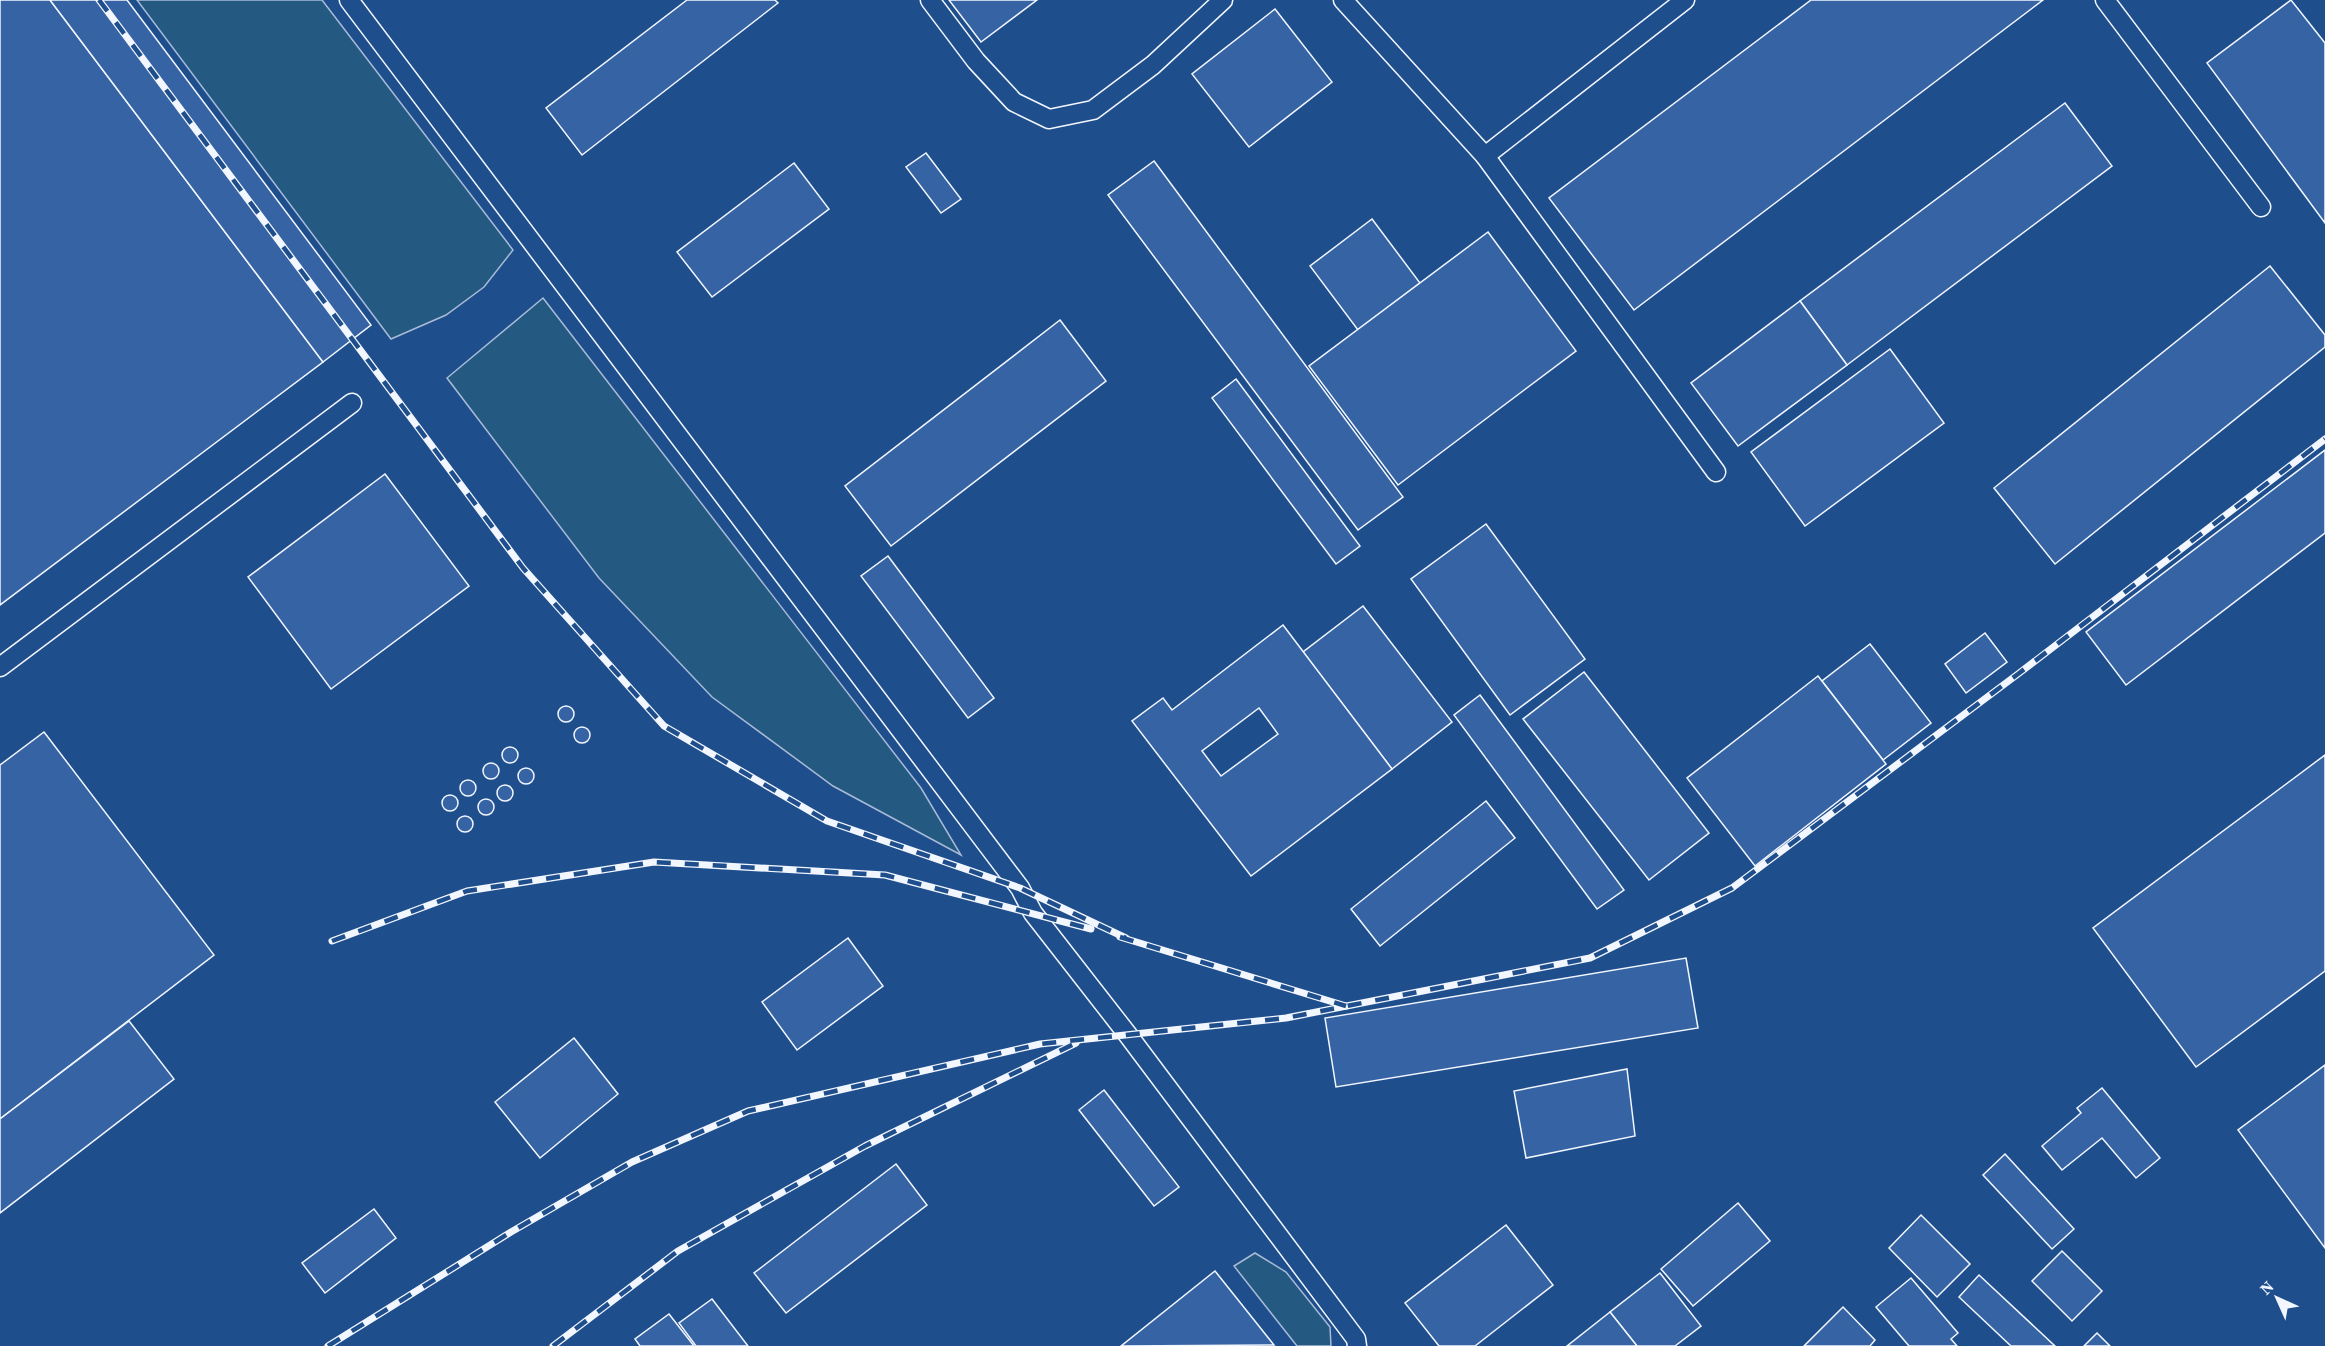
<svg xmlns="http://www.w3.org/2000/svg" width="2325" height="1346" font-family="'Source Serif 4',serif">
<rect width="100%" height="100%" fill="#1f4e8c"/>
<!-- green -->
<g fill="#245a82" stroke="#a8bbd7" stroke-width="1.5">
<polygon points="137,0 322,0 513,250 484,287 446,315 391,339"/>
<polygon points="543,298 921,788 961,855 833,786 712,697 599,578 447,378"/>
<polygon points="1255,1253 1286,1272 1330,1327 1331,1346 1297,1346 1234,1266"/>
</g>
<!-- building -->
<g fill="#3563a3" stroke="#f2f6ff" stroke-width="1.5" fill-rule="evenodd">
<polygon points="0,0 50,0 323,362 0,605"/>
<polygon points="50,0 127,0 371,325 323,362"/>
<polygon points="687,0 775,0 778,3 582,155 546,108"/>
<polygon points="949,0 1037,0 981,42"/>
<polygon points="1811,0 2043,0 1634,310 1549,198"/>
<polygon points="2291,0 2325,43 2325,223 2207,63"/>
<polygon points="1275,9 1332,82 1249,147 1192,74"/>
<polygon points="2065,103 2112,166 1847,365 1800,301"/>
<polygon points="926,153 961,199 941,213 906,167"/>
<polygon points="1154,161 1403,497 1358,530 1108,195"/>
<polygon points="794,163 829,209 712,297 677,252"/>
<polygon points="1372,219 1420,283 1358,330 1310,266"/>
<polygon points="1488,232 1576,351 1398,485 1309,366"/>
<polygon points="2270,266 2325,335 2325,347 2055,564 1994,488"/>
<polygon points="1800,301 1847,365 1738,446 1691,383"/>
<polygon points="1060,320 1106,381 891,546 845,486"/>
<polygon points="1890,349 1944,423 1805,526 1751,452"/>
<polygon points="1236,379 1360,546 1336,564 1212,398"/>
<polygon points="2325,450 2325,533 2126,685 2086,632"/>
<polygon points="385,474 469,586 331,689 248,577"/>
<polygon points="1486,524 1585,659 1510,715 1411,579"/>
<polygon points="888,556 994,698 968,718 861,576"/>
<polygon points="1363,606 1452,722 1392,769 1303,652"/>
<path d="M1283,625L1392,769L1251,876L1132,721L1163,698L1172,710ZM1259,708L1278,734L1221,776L1202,751Z"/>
<polygon points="1985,633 2007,662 1966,693 1945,664"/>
<polygon points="1870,644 1931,723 1883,760 1822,681"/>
<polygon points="1584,672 1709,833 1649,880 1523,719"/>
<polygon points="1818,676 1886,764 1755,866 1687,778"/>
<polygon points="1480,695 1624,890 1597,909 1454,715"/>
<circle cx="566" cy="714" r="8"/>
<circle cx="582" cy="735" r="8"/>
<polygon points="44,732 214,955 0,1119 0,765"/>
<circle cx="510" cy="755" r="8"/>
<polygon points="2325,755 2325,971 2196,1067 2093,928"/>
<circle cx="491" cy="771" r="8"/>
<circle cx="526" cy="776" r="8"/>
<circle cx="468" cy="788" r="8"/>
<circle cx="505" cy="793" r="8"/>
<circle cx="450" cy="803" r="8"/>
<circle cx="486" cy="807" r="8"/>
<polygon points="1486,801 1515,838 1380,946 1351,909"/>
<circle cx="465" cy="824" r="8"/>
<polygon points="848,938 883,986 797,1050 762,1002"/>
<polygon points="1686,958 1698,1028 1336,1087 1325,1018"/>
<polygon points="129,1021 174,1079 0,1213 0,1119"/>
<polygon points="574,1038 618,1094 540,1158 495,1102"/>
<polygon points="2325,1065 2325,1248 2238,1130"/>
<polygon points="1627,1069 1635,1136 1526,1158 1514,1091"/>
<polygon points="2102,1088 2160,1158 2136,1178 2102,1138 2062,1170 2042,1146 2081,1113 2077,1108"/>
<polygon points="1104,1090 1179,1187 1154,1206 1079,1110"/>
<polygon points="2005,1154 2074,1229 2052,1249 1983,1175"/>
<polygon points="896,1164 927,1205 786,1313 754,1273"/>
<polygon points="1738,1203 1770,1241 1693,1306 1661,1269"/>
<polygon points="374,1209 396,1238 325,1293 302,1263"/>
<polygon points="1921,1215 1970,1264 1937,1297 1889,1248"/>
<polygon points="1506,1225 1553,1285 1475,1346 1439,1346 1405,1303"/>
<polygon points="2062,1251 2102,1291 2072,1321 2032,1281"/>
<polygon points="1215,1271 1274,1345 1121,1346"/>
<polygon points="1660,1273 1701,1326 1675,1346 1637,1346 1610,1312"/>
<polygon points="1979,1275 2055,1346 2011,1346 1959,1297"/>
<polygon points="1911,1278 1958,1333 1951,1339 1957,1346 1909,1346 1876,1307"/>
<polygon points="712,1299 748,1346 696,1346 679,1323"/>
<polygon points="1843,1307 1875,1340 1870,1346 1804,1346"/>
<polygon points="1610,1312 1637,1346 1567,1346"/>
<polygon points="669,1314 694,1346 640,1346 635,1339"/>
<polygon points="2097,1333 2110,1346 2084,1346"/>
</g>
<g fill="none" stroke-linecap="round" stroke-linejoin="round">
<!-- lane casing -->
<g stroke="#f2f6ff" stroke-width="21">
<g id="lane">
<polyline points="349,0 1020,888 1033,913 1128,1035 1356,1339 1357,1346"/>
<polyline points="930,0 976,61 1014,102 1049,119 1093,110 1153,65 1223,0"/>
<polyline points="1343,0 1485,156 1685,0"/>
<polyline points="2105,0 2261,207"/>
<polyline points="1485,156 1716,472"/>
<polyline points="0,667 352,403"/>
</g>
</g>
<!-- lane -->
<use href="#lane" stroke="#1f4e8c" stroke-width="18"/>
<!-- rail casing -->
<g stroke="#f2f6ff" stroke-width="7">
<g id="rail">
<polyline points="99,0 523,568 664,726 827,821 1020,888 1126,938"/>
<polyline points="1120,937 1346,1006"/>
<polyline points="332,941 467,891 654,862 885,875 1091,929"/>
<polyline points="328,1346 511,1232 632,1162 748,1111 1040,1044 1286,1018 1590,958 1732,888 2018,674 2325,439"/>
<polyline points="553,1346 678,1251 865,1146 1076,1043"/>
</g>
</g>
<!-- rail -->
<use href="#rail" stroke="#1f4e8c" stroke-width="4.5" stroke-dasharray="14" stroke-linecap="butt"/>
</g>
<!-- north arrow -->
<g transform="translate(2277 1298) rotate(315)" stroke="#1f4e8c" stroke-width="4.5" paint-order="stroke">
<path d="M0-4.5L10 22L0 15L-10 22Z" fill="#f2f6ff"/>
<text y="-9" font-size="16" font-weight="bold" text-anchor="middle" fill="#f2f6ff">N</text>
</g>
</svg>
